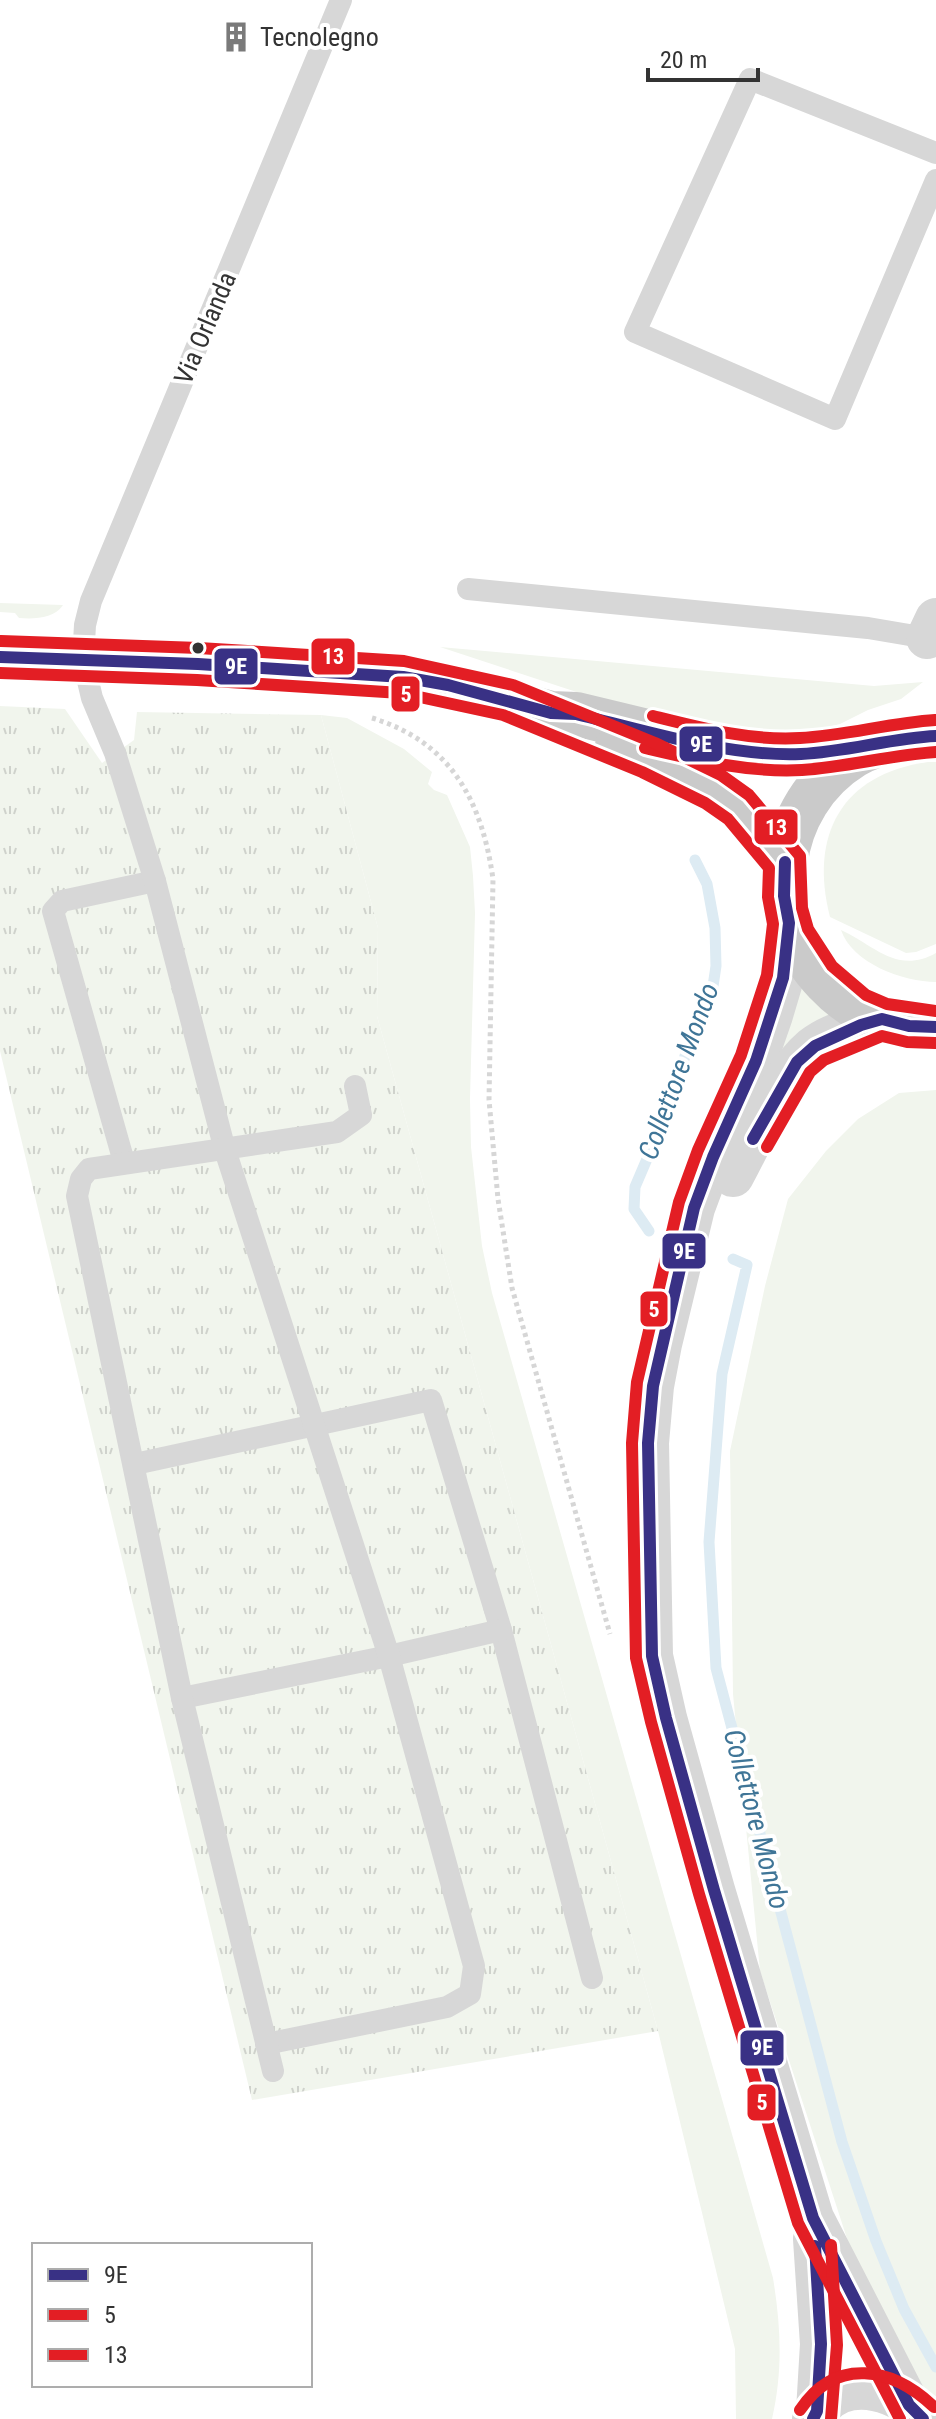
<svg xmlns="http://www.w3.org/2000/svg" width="936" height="2419" font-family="'Roboto Condensed',sans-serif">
<defs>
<pattern id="park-tufts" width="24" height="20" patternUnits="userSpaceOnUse" patternTransform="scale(2)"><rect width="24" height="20" fill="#f1f5ed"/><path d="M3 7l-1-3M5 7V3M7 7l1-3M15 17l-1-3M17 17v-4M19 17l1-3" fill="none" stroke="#cfd2cc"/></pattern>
</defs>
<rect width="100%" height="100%" fill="#fff"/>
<!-- grass -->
<g fill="#f1f5ed">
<path d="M0,603L63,605C54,619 34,619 19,618L15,613L0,612Z"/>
<polygon points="440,647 874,686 923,682 901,699 868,710 840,724 808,732 770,735 607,702"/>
<path d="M321,715L347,718L404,749L432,772L428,784L434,790L447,795L470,847L473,876L475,913L470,1099L471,1147L482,1246L492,1293L773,2278C781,2327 783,2371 772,2419H736L735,2349L658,2031L377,1016L378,928Z"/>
<path d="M928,762H936V944L916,952L906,953L830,917C809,836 841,774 928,762Z"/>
<path d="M841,930C874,945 897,975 936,953V982C903,982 852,963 841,930Z"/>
<polygon points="799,984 835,1016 771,1063"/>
<polygon points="936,1090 936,2418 913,2384 853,2257 760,1971 733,1694 730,1451 765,1286 788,1199 826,1151 858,1119 899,1093"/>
</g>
<!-- park -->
<polygon fill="url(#park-tufts)" points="0,706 65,709 102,763 134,740 137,712 321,715 378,928 377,1016 658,2031 252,2100 0,1051"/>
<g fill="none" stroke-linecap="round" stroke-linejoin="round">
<!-- stream -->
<g stroke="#ddebf3" stroke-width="11">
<polyline points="649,1231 634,1209 635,1187 673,1098 687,1049 712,993 716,966 715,928 707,884 695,860"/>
<polyline points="733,1259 747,1265 722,1374 709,1542 716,1668 842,2142 876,2241 904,2309 936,2367"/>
</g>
<!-- path -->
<path stroke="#d6d6d6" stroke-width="5" stroke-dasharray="4 4" stroke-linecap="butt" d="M372,718C451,742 482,801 493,879L489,1100L498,1199L512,1288L610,1634"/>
<!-- lane -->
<g stroke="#d7d7d7" stroke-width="22">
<polyline points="936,153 750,79 635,332 835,419 936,180"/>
<polyline points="468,589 868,628 927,638"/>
<polyline points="124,1162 53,911 62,901 155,881"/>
<polyline points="135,1464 431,1400 501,1630 592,1978"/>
<polyline points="182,1698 389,1656 501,1630"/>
<polyline points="266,2044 447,2007 470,1994 474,1966 389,1656 225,1150 155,881 115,753 92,698 83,660 85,625 91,601 341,0"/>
<polyline points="273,2071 182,1698 77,1196 81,1179 89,1169 337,1132 361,1115 355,1086"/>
</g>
<!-- street -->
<g stroke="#d7d7d7" stroke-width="42">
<polyline points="927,638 936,619"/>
<polyline points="789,923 783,978 772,1015 756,1061 713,1157 694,1208 661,1344 653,1386 648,1443 652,1656 666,1718 714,1890 813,2218 909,2405"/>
<path d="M733,1176C754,1138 780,1075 812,1048C831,1033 859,1026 882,1019"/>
<polyline points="814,2239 821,2344 817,2411"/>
<path d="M813,2419C834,2376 886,2384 917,2411"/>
</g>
<!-- primary -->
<g stroke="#cacaca" stroke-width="44">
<polyline points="0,657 198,664 403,677 448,685 551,713 576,714 659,734 759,754 803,754 880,744"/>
<path d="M936,736C907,737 879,741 854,756C774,805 761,917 826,983C841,999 860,1012 882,1019C899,1025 918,1026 936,1027"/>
<path d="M617,746C659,761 707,779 740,809C758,825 769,845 785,862"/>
</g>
<!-- bus-1 casing -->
<g stroke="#fff" stroke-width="18">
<g id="bus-1">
<path d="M0,657L198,664L403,677L448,685L551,713L576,714C647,731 728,757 801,754C847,752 891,738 936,736"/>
<polyline points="785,862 784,896 789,923 783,978 756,1061 713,1157 694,1208 653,1386 648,1443 652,1656 666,1718 714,1890 813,2218 909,2405 923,2419"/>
<polyline points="753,1139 797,1062 815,1046 861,1025 882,1019 909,1026 936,1027"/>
<polyline points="813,2419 817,2411 821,2344 815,2246"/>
</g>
</g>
<!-- bus-2 casing -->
<g stroke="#fff" stroke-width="18">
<g id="bus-2">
<polyline points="0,673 197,680 401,693 503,715 642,772 705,803 728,819 769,868 768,897 773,924 767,975 741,1055 698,1150 679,1202 637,1382 632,1443 636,1658 651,1722 699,1894 798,2223 900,2419"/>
<path d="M645,748C696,760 749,773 802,770C847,767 891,755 936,752"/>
<polyline points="767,1147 810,1072 824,1060 882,1036 907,1042 935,1043"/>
<polyline points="831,2419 837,2345 831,2245"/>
</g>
</g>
<!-- bus-3 casing -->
<g stroke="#fff" stroke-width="18">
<g id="bus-3">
<polyline points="1,641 199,648 404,661 513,685 655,743 721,775 749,795 800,856 802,908 808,929 832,966 866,995 887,1004 936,1011"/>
<path d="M653,716C701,728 750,741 800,738C845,736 889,723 935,720"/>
<path d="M800,2410C836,2356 892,2367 934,2407"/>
</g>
</g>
<!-- bus-1 -->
<use href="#bus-1" stroke="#393185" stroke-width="12"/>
<!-- bus-2 -->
<use href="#bus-2" stroke="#e31e24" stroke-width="12"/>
<!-- bus-3 -->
<use href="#bus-3" stroke="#e31e24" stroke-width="12"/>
</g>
<!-- icons -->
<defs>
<g id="building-bare" transform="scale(2.4)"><path d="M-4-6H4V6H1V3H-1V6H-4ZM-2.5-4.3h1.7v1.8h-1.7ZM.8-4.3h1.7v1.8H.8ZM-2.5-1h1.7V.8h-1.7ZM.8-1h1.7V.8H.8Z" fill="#7a7a7a" stroke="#fff" stroke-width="2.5" paint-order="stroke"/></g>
</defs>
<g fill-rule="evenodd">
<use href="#building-bare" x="236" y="37"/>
</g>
<!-- markers -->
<circle fill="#333" stroke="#fff" stroke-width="3" cx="198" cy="648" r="7"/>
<g text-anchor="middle" stroke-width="8" stroke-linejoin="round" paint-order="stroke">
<!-- poi labels -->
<g font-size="26" fill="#333" stroke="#fff" text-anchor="start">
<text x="260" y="46">Tecnolegno</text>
</g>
<!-- street labels -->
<g font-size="26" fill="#333" stroke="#fff">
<text transform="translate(205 328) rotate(-67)" y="9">Via Orlanda</text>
</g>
<!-- water labels -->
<g font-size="28" font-style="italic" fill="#3f7597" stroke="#fff">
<text transform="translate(678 1071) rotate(-70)" y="10">Collettore Mondo</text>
<text transform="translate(757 1819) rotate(75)" y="10">Collettore Mondo</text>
</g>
</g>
<g stroke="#fff" stroke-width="3">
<rect x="310" y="637" width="46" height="39" rx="8" fill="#e31e24"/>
<rect x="213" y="647" width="46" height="39" rx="8" fill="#393185"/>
<rect x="390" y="675" width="31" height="38" rx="8" fill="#e31e24"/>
<rect x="678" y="725" width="46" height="38" rx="8" fill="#393185"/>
<rect x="753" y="808" width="46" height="38" rx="8" fill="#e31e24"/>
<rect x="661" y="1232" width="46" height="38" rx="8" fill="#393185"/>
<rect x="639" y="1290" width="30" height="38" rx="8" fill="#e31e24"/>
<rect x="739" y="2029" width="46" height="38" rx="8" fill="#393185"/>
<rect x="746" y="2083" width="31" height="39" rx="8" fill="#e31e24"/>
</g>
<g font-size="22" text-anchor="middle" font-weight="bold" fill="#fff">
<text x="333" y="664">13</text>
<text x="236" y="674">9E</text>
<text x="406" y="702">5</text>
<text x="701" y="752">9E</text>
<text x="776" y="835">13</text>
<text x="684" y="1259">9E</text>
<text x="654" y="1317">5</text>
<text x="762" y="2055">9E</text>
<text x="762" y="2110">5</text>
</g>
<!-- legend -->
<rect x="32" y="2243" width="280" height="144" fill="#ffffff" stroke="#adadad" stroke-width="2"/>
<rect x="48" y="2269" width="40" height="12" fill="#393185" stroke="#adadad" stroke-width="2"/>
<text x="104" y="2283" font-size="24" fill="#333333">9E</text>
<rect x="48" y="2309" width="40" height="12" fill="#e31e24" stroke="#adadad" stroke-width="2"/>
<text x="104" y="2323" font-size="24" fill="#333333">5</text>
<rect x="48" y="2349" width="40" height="12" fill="#e31e24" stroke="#adadad" stroke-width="2"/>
<text x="104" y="2363" font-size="24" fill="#333333">13</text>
<!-- scale -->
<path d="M648 68v12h110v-12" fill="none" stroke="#333333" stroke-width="4"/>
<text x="660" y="68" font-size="24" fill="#333333" stroke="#ffffff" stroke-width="6" paint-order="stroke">20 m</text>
</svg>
